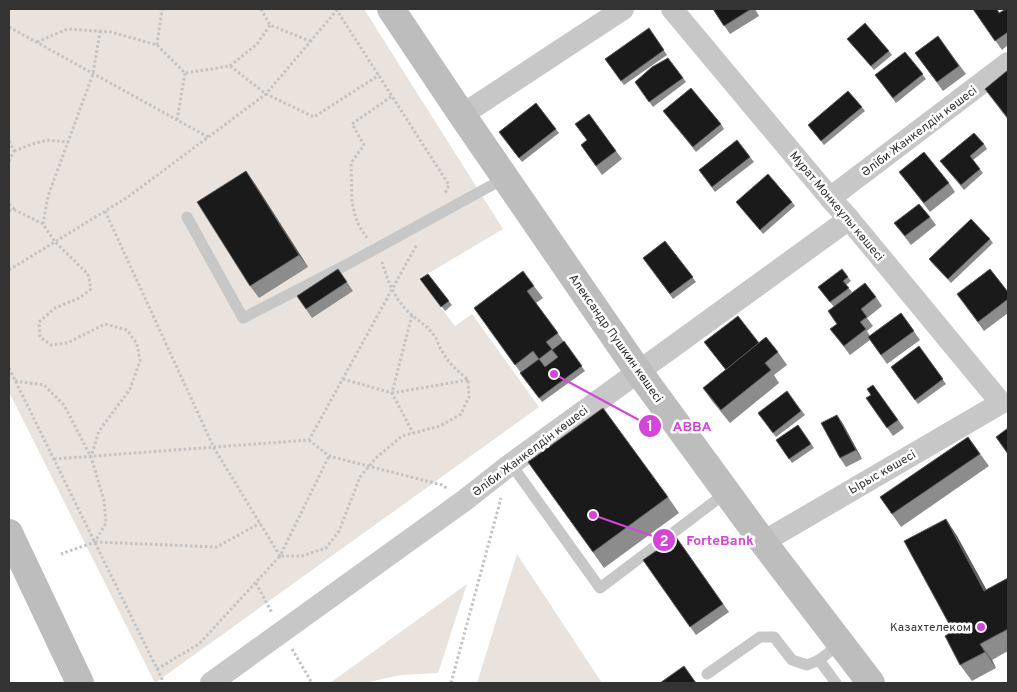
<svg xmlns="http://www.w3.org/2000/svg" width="1017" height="692" font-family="Overpass,sans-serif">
<rect width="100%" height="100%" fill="#fff"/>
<!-- green -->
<g fill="#e9e2dd">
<polygon points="9,9 364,9 503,229 419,279 455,326 472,314 539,407 155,683 9,392"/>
<polygon points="517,554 602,683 477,683"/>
<polygon points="467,584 438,673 401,675 364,683 330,683"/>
</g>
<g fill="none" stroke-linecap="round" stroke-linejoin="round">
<!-- path -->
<g stroke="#c3c3c3" stroke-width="3" stroke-dasharray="2.5 2.5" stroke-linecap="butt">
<polyline points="261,9 270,25 310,41"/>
<polyline points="336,9 449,185 445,193"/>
<polyline points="9,27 208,137"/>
<polyline points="37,42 67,29 111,32 157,45 185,73 230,66 266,94 314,117 379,75"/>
<polyline points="157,45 162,9"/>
<polyline points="230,66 257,44 270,25"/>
<polyline points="177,120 185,73"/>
<polyline points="9,141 14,151 9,161"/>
<polyline points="14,151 35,143 48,140 68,142"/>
<polyline points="9,204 15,210"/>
<polyline points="9,211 15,210 43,224 55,242 88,274 91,289 79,298 55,308 39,322 40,337 51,345 67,343 105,324 127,330 137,344 140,361 130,389 99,431 91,457"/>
<polyline points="105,211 214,448 280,556 329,456"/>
<polyline points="43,224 48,196 93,74 100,31"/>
<polyline points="367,238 359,226 355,215 352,202 351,163 364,145 352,124 392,96"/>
<polyline points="9,270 128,197 266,94 337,10"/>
<polyline points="412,315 392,393 468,380"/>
<polyline points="9,368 164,683"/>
<polyline points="343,379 392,393 413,433"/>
<polyline points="15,381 44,385 64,405 91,457 104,500 106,523 95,542 61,554"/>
<polyline points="309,440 329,456 442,485 448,489"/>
<polyline points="54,459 309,440 417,244"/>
<polyline points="95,542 217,547 260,523"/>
<polyline points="256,583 272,613"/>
<polyline points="292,649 312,683"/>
<path d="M157,669L199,644L280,556H302L326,548L339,531L360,477L376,458L402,436L440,426L461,414L469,397L468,380C458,371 448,363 442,351C438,346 438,339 433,334C427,326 420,322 413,316C396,302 388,283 382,262"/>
<polyline points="451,683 501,498"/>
</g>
<!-- lane -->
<g stroke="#c7c7c7" stroke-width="11">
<polyline points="187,217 243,318 346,265 505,178"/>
<polyline points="511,464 600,588 727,492"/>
<polyline points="819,660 836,683"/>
<polyline points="707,674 760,637 774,637 792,660 807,665 819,660 841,643"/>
</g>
<!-- street -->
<g stroke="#c7c7c7" stroke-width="22">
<polyline points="672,9 830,198 849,219 1001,403 763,542"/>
<polyline points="462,115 623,9"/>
<polyline points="830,198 1008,63"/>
<polyline points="211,683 465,500 511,464 849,219"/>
</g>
<!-- secondary -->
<g stroke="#bdbdbd" stroke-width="28">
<polyline points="391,9 462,115 638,371 763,542 871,683"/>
<polyline points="9,533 80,683"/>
</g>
</g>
<!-- wall -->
<g fill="#8c8c8c">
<polygon points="713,9 755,9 759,16 730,34"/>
<polygon points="973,9 999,13 1008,9 1008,45 1002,50"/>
<polygon points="649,28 667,55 624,85 605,59"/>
<polygon points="938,36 966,74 943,91 915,53"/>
<polygon points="847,39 889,51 892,55 874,70"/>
<polygon points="905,52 926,79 896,103 875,75"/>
<polygon points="668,58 686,82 653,107 635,82"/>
<polygon points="1008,70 1008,120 985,89"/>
<polygon points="536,103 559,133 522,162 499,132"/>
<polygon points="862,107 865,111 824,145 808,125"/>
<polygon points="663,111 721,124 724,129 696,152"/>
<polygon points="589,114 622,159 602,175 581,145 587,141"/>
<polygon points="737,140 754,162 715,192 699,170"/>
<polygon points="984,144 987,149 973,160 983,173 964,190 940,161"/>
<polygon points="899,172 949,183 955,192 930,212"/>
<polygon points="255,184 308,267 259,298 250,286"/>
<polygon points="736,202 792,202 795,206 763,234"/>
<polygon points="930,217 936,225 911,245 894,223"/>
<polygon points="990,239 993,243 951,283 932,263 929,259"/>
<polygon points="665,241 696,282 673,299 643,258"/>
<polygon points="338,269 353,291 312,318 297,296"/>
<polygon points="842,269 851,281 846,285 852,292 834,307 818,287"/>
<polygon points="428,274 452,305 445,311 420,279"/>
<polygon points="534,286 543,298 536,303 585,371 542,402 474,308"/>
<polygon points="1008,292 1008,314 1008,313 984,331 957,294"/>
<polygon points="876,297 882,306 867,318 873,326 867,331 870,336 901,313 920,340 887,364 870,340 850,355 830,329"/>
<polygon points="759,343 778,352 787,365 774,375 779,383 730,423 712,401 703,388"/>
<polygon points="919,346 946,384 918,404 891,367"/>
<polygon points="873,385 904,428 893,436 866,398 871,395"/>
<polygon points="787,391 805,415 776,437 758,413"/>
<polygon points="837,415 843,424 862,459 846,467 840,458"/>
<polygon points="798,425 814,448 792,463 776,440"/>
<polygon points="968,437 989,466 901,527 880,497"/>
<polygon points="528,462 668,497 679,513 604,568"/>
<polygon points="957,536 986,590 1008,578 1008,651 992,660 996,668 972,681 960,665 953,631"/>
<polygon points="676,537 729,612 696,635 643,560"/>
</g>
<!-- shaded-wall -->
<g fill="#5f5f5f">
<polygon points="246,171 255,184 308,267 299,255"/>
<polygon points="837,415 843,424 862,459 856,450"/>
<polygon points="946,519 957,536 996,607 984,591"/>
<polygon points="980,644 992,660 996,668 985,652"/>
</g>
<!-- building -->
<g fill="#1a1a1a" stroke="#5f5f5f">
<polygon points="713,9 751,9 724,26"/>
<polygon points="973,9 997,9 999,13 1006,9 1008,9 1008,32 995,41"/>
<polygon points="865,23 889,51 871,66 847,39"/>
<polygon points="649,28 664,50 621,81 605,59"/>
<polygon points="938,36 959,66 937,82 915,53"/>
<polygon points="905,52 923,74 893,98 875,75"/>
<polygon points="668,58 683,78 649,102 635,82 652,67"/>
<polygon points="1008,70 1008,116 1007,117 985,89"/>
<polygon points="691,88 721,124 693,147 663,111"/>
<polygon points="848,91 862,107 821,141 808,125"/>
<polygon points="536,103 556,129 519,158 499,132"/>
<polygon points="589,114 616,151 596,166 581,145 587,140 575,124"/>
<polygon points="974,133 984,144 970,156 980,169 961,185 940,161"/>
<polygon points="737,140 750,157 712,187 699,170"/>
<polygon points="924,152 949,183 924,203 899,172"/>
<polygon points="246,171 299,255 250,286 197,202"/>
<polygon points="768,174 792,202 760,230 736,202"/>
<polygon points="919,204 930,217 905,236 894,223"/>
<polygon points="971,219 990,239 948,279 929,259"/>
<polygon points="665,241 693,277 670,294 643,258"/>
<polygon points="338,269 347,282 306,309 297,296"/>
<polygon points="842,269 848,277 843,281 849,288 830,302 818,287"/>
<polygon points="990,269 1008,292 1008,299 978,322 957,294"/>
<polygon points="523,271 534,286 527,291 558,333 546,342 552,349 539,359 533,351 515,365 474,308"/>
<polygon points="428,274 449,301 441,307 420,279"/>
<polygon points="865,283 876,297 861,309 867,317 860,322 866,329 844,346 830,329 837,324 828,311"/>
<polygon points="901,313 914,331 881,355 868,337"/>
<polygon points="738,316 759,343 726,370 704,342"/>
<polygon points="766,337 778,352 765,363 771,370 721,410 703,388"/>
<polygon points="564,341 582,366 539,398 520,373 539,359 545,367 558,357 552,350"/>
<polygon points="919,346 943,379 915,400 891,367"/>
<polygon points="873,385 898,420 887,428 866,398 871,395 867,389"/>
<polygon points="787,391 801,411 773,433 758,413"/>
<polygon points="603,408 668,497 593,552 528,462"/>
<polygon points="837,415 856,450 840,458 821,423"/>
<polygon points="798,425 811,444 789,459 776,440"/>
<polygon points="1008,428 1008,454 996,437"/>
<polygon points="968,437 980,454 892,514 880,497"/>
<polygon points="946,519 984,591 1008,578 1008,629 980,644 985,652 960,665 945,636 953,631 904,541"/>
<polygon points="676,537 723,604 690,627 643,560"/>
<polygon points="684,666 696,683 660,683"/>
</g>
<!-- markers -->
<circle fill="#d445d9" stroke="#fff" stroke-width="2" cx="981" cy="627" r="5"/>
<g text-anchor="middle" stroke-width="5" stroke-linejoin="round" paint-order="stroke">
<!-- street labels -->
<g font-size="12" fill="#333" stroke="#fff">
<text transform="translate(919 131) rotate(-37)" y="4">Әліби Жанкелдін көшесі</text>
<text transform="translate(837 206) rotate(50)" y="4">Мұрат Монкеұлы көшесі</text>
<text transform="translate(616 338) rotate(55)" y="4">Александр Пушкин көшесі</text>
<text transform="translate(530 451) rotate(-37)" y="4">Әліби Жанкелдін көшесі</text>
<text transform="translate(882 472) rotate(-30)" y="4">Ырыс көшесі</text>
</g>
<!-- poi labels -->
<g font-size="12" fill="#333" stroke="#fff" text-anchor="end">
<text x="971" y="631">Казахтелеком</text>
</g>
</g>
<!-- callouts -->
<path fill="none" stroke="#d445d9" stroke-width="2" d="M554 374L650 426M593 515L664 540"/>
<g fill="#d445d9" stroke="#fff" stroke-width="2">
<circle cx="554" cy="374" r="5"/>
<circle cx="593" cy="515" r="5"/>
<circle cx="650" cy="426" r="12"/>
<circle cx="664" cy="540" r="12"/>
</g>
<g font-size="15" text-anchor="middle" font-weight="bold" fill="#fff">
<text x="650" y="431">1</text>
<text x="664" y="546">2</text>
</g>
<g font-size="14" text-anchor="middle" font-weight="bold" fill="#d445d9" stroke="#fff" stroke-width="5" stroke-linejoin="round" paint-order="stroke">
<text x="692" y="431">ABBA</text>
<text x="720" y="545">ForteBank</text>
</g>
<!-- border -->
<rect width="1017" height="692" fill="none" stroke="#333333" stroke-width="20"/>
</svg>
